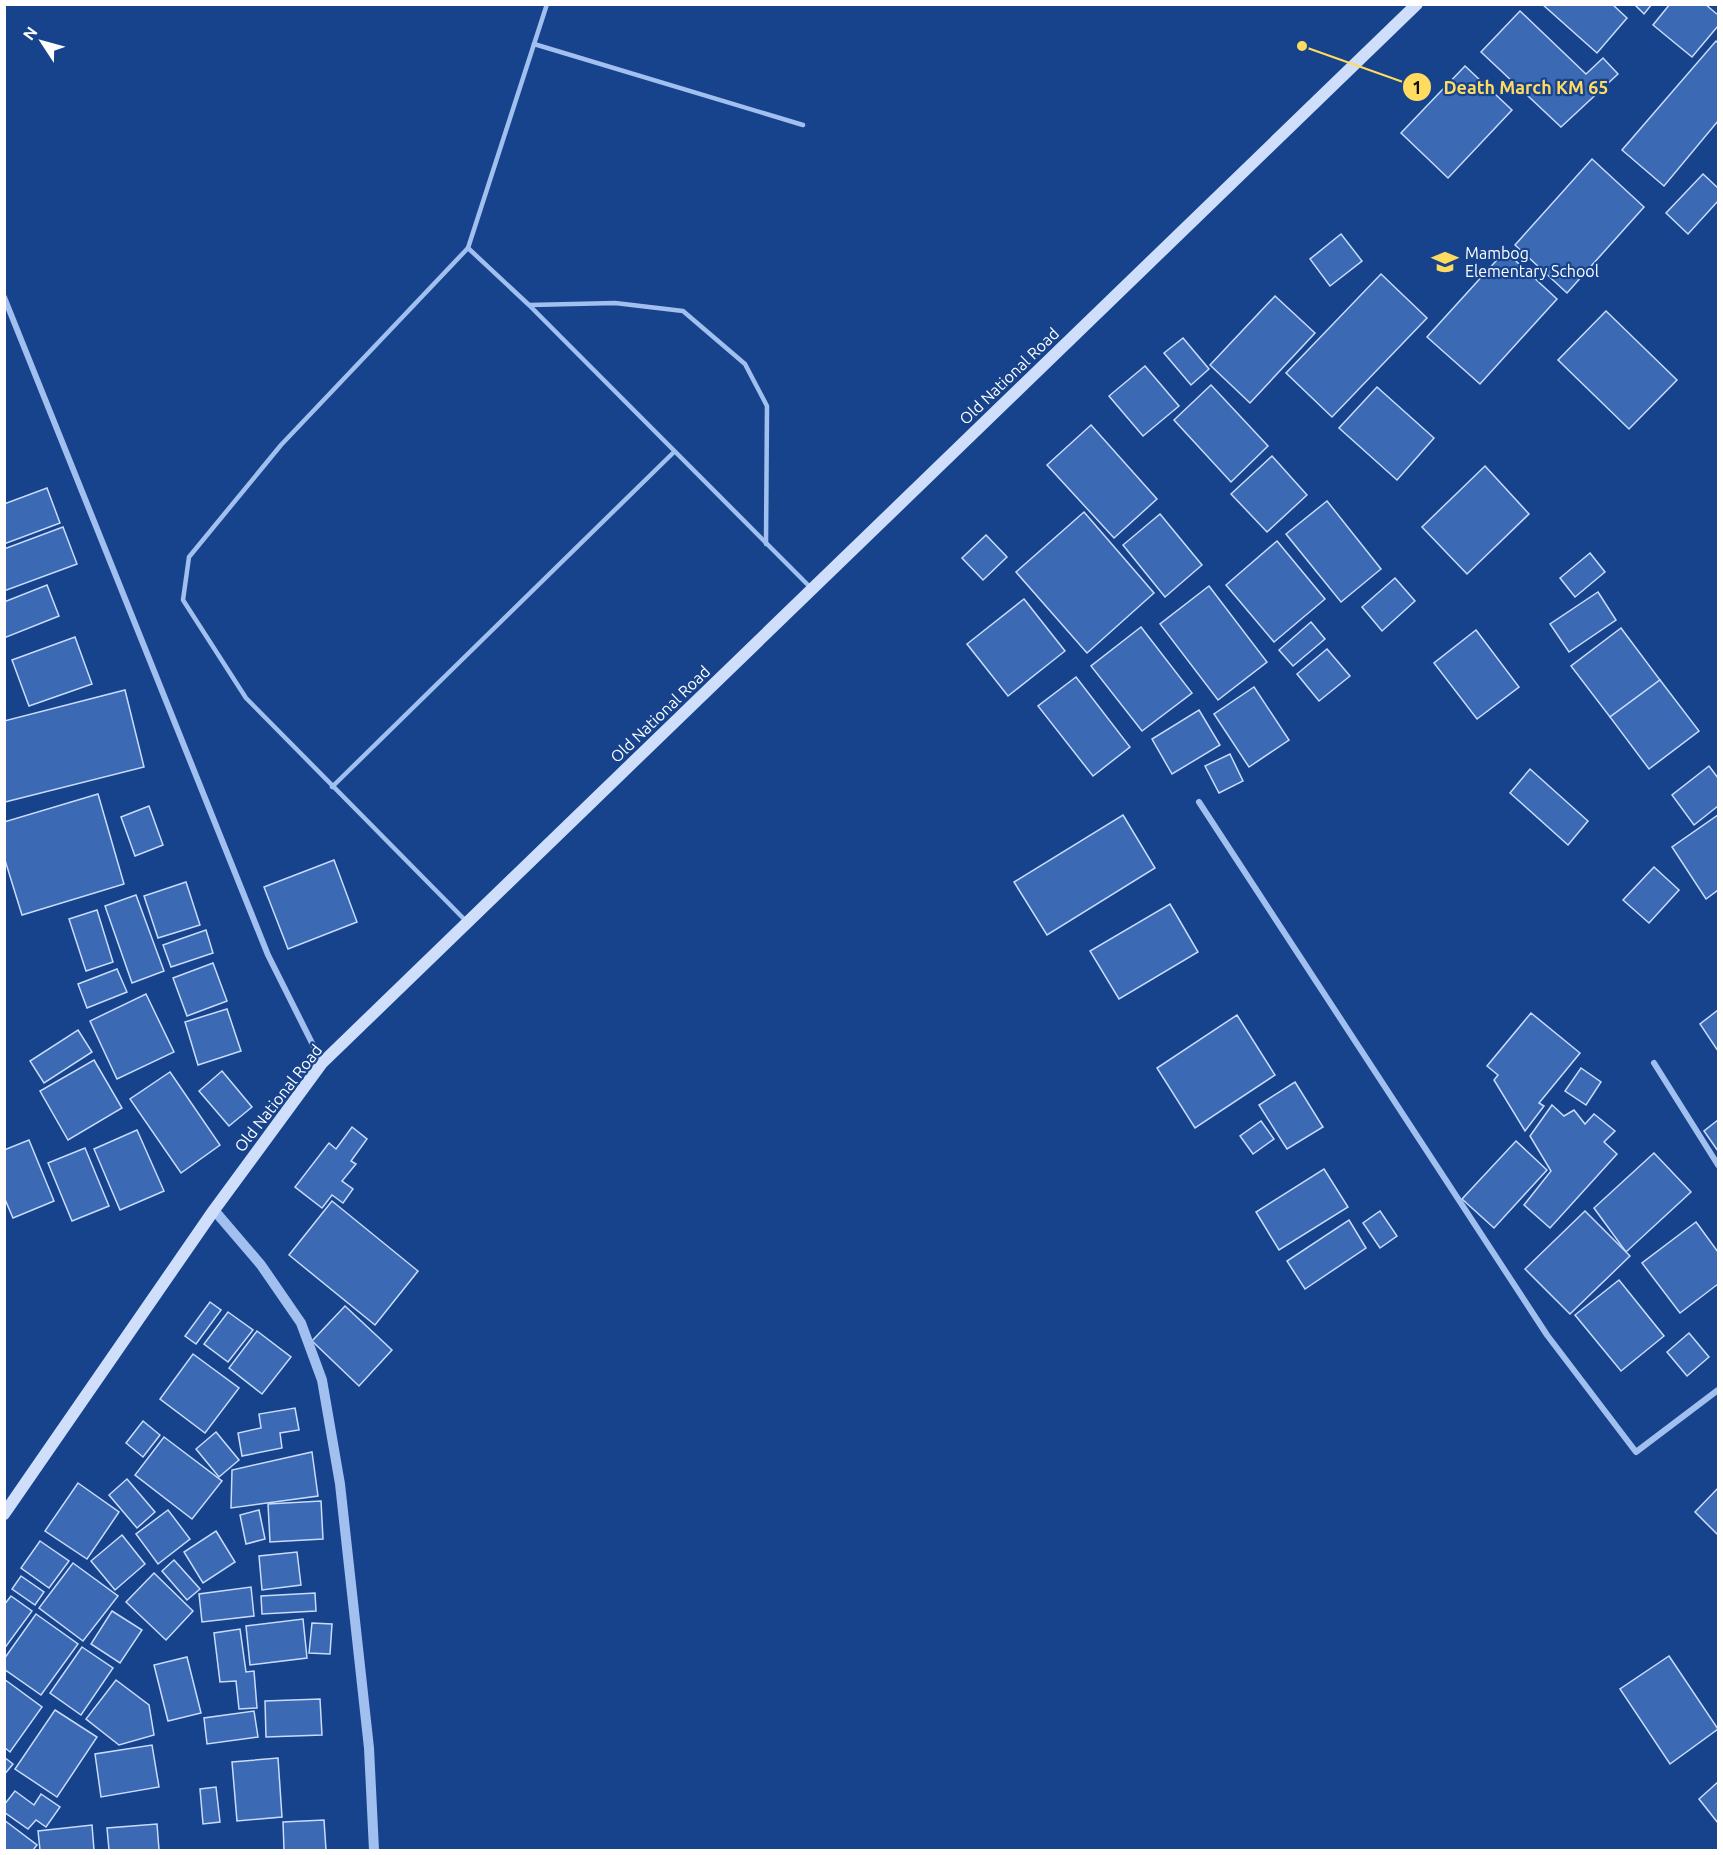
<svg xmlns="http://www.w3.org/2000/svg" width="1723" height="1855" font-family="Ubuntu,sans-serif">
<rect width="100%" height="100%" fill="#17438d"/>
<!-- building -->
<g fill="#3b69b4" stroke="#c8dcfb" stroke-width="1.5">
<polygon points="1542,4 1612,4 1627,18 1597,53"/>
<polygon points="1634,4 1652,4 1644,14"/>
<polygon points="1670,4 1705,4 1718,15 1718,26 1692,57 1653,25"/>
<polygon points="1520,11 1586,74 1603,58 1618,74 1561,127 1481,52"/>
<polygon points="1716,41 1718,43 1718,121 1664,186 1622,150"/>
<polygon points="1465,66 1512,110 1448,178 1401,133"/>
<polygon points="1592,159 1644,207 1567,293 1515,245"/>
<polygon points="1703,174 1718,188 1718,201 1688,234 1666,213"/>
<polygon points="1341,234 1362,261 1330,286 1310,259"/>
<polygon points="1505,251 1557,299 1480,384 1427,337"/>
<polygon points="1381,274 1427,318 1332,417 1286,373"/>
<polygon points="1275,296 1315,333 1250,403 1210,365"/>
<polygon points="1606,311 1677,380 1629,429 1558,360"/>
<polygon points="1183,338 1209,369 1191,385 1164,353"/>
<polygon points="1145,366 1179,406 1143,436 1109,396"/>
<polygon points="1211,385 1268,446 1231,482 1174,420"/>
<polygon points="1377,387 1434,438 1397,480 1339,428"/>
<polygon points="1091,425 1157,499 1114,538 1047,465"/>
<polygon points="1272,456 1307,495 1267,532 1231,494"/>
<polygon points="1485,466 1529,514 1467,574 1422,527"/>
<polygon points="47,488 60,523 4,544 4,504"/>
<polygon points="1327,501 1381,569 1341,602 1286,534"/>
<polygon points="1084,512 1154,593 1087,653 1016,572"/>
<polygon points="1160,514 1202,565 1165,597 1123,545"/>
<polygon points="63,527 77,564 4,591 4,549"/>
<polygon points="986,535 1007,557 983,580 962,558"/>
<polygon points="1277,541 1325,599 1274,642 1226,585"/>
<polygon points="1590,553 1605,572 1575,597 1560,578"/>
<polygon points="1395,578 1415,601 1382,631 1362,607"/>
<polygon points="47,585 59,616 4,638 4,602"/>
<polygon points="1209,586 1267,662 1218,700 1160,624"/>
<polygon points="1598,592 1616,620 1569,652 1550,624"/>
<polygon points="1024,599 1065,651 1008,696 967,644"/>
<polygon points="1311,622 1325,639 1293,666 1279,650"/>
<polygon points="1141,627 1192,693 1142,731 1091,666"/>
<polygon points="1621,628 1660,680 1610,717 1571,666"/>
<polygon points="1476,630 1519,687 1477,719 1434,663"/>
<polygon points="75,637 92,684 29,706 12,660"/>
<polygon points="1327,649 1350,676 1319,701 1297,674"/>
<polygon points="1076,677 1130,747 1093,776 1038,706"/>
<polygon points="1660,680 1699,731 1649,769 1610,717"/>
<polygon points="1254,687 1289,740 1249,767 1214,714"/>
<polygon points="125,690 144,767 5,802 4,721"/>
<polygon points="1199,710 1220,745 1172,774 1152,739"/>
<polygon points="1230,754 1243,781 1219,793 1205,766"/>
<polygon points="1709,766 1718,778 1718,806 1694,825 1672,795"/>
<polygon points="1530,769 1588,821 1568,845 1510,793"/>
<polygon points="98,794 124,884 22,915 4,857 4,822"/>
<polygon points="149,806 163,845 135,856 121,817"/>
<polygon points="1123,815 1155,868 1047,935 1014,882"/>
<polygon points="1718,815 1718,890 1706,899 1672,847"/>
<polygon points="334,860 357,922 288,949 264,887"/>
<polygon points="1654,867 1679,890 1649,923 1623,900"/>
<polygon points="186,882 200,925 158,938 144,896"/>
<polygon points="136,895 164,971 132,983 105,906"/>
<polygon points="1170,904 1198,952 1119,999 1090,951"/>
<polygon points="97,910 113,962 86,971 69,919"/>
<polygon points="206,930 213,953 171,967 163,945"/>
<polygon points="213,963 227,1001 187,1016 173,978"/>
<polygon points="117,969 127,992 87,1008 78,984"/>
<polygon points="146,994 174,1052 117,1079 90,1021"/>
<polygon points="227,1009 241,1051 198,1065 185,1022"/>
<polygon points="1718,1010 1718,1051 1700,1024"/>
<polygon points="1531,1013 1580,1053 1539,1103 1544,1106 1525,1131 1494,1080 1498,1075 1487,1066"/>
<polygon points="1237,1015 1275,1075 1195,1128 1157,1068"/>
<polygon points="78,1030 92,1052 44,1083 30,1061"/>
<polygon points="94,1060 122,1108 68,1140 40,1091"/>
<polygon points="1581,1068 1601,1082 1586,1105 1565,1091"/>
<polygon points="222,1071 252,1107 229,1126 199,1091"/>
<polygon points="170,1072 220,1145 181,1173 130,1099"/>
<polygon points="1295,1082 1323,1127 1287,1149 1259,1105"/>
<polygon points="1552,1105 1564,1116 1574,1110 1585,1124 1594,1114 1615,1131 1604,1142 1617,1154 1550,1228 1524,1205 1551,1171 1530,1136"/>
<polygon points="1718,1120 1718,1151 1704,1131"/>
<polygon points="1261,1121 1274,1139 1253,1154 1240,1136"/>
<polygon points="352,1127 367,1139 351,1161 356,1164 342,1181 353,1189 343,1203 332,1195 322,1208 295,1187 329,1143 336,1149"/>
<polygon points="137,1130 164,1191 120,1210 94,1149"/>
<polygon points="29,1140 54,1201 13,1218 4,1197 4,1150"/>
<polygon points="1516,1141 1547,1170 1494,1228 1462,1199"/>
<polygon points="85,1148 109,1206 72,1221 48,1163"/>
<polygon points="1654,1153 1691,1192 1626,1252 1594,1208"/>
<polygon points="1324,1169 1348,1207 1279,1250 1256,1212"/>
<polygon points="332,1201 418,1271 375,1325 289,1255"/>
<polygon points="1380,1211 1397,1236 1380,1248 1363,1223"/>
<polygon points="1585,1211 1630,1256 1570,1314 1525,1269"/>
<polygon points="1349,1220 1366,1248 1305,1289 1287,1261"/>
<polygon points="1696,1222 1718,1252 1718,1284 1680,1313 1642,1263"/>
<polygon points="1619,1280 1664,1336 1621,1371 1575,1315"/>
<polygon points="210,1302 221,1310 196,1344 185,1336"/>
<polygon points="345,1306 392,1350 359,1386 312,1341"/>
<polygon points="228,1312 253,1330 228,1362 204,1344"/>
<polygon points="257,1331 291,1357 262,1394 229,1368"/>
<polygon points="1689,1333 1709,1357 1687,1376 1667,1352"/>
<polygon points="193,1354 239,1388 205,1433 160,1399"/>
<polygon points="295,1408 299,1430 280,1433 282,1448 242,1456 238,1433 261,1428 259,1414"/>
<polygon points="143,1421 160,1435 143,1457 126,1443"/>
<polygon points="216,1432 239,1460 219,1477 196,1449"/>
<polygon points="164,1437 222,1481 192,1519 135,1475"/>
<polygon points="312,1452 318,1496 231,1508 232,1470"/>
<polygon points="127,1479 155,1512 137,1528 109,1495"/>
<polygon points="78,1483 119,1512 87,1559 45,1531"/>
<polygon points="1718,1488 1718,1535 1695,1512"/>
<polygon points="321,1501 323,1539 270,1542 268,1504"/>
<polygon points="168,1510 190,1539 158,1564 136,1534"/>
<polygon points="259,1510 265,1539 246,1544 240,1515"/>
<polygon points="216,1531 235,1562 203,1583 184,1552"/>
<polygon points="122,1535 145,1564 115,1590 91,1561"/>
<polygon points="40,1541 69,1561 49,1588 21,1568"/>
<polygon points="297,1552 301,1585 262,1590 259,1556"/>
<polygon points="174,1560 200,1589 187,1600 162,1571"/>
<polygon points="73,1563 118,1596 83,1641 39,1608"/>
<polygon points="154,1573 193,1611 166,1640 126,1602"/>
<polygon points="21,1576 44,1592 35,1605 12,1589"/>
<polygon points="251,1587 254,1616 202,1622 199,1594"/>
<polygon points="315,1593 316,1611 262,1614 261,1596"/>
<polygon points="11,1596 32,1611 4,1649 4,1605"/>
<polygon points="112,1611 142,1630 120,1663 91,1644"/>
<polygon points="36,1614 78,1644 41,1695 4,1669 4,1659"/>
<polygon points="303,1619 307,1658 250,1665 246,1626"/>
<polygon points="312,1623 332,1624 330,1654 309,1653"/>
<polygon points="240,1629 246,1672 254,1671 257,1708 239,1709 236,1681 220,1682 214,1633"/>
<polygon points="82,1647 113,1668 81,1715 50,1693"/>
<polygon points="1669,1656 1718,1729 1670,1764 1620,1689"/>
<polygon points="187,1657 201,1713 168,1721 154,1665"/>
<polygon points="4,1679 42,1707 10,1752 4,1747"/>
<polygon points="116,1680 149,1705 154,1735 119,1745 86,1719"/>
<polygon points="320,1699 322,1735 266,1737 265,1701"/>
<polygon points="55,1710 97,1737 57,1797 15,1769"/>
<polygon points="254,1711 258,1737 207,1744 204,1718"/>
<polygon points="152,1745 159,1787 101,1797 95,1754"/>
<polygon points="4,1757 13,1764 4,1775"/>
<polygon points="278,1758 282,1817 237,1821 232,1762"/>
<polygon points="1718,1782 1718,1823 1699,1799"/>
<polygon points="216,1787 220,1822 203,1824 200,1789"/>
<polygon points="15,1791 34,1805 41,1794 60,1807 46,1827 36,1820 28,1829 4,1812 4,1805"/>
<polygon points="4,1820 37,1845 33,1850 4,1850"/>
<polygon points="324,1820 326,1850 284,1850 283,1822"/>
<polygon points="157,1824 159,1850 109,1850 107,1828"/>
<polygon points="92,1825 94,1850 40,1850 38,1831"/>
</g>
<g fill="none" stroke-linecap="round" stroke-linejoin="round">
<!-- service -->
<g stroke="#a1c0ef" stroke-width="4.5">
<polyline points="534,44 803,125"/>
<polyline points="468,248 529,305 811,588"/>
<polyline points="530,305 615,303 683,311 745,364 767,406 766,544"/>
<polyline points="332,787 674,452"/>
<polyline points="466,921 246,698 183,600 189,557 281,445 468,248 547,4"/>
</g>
<!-- minor -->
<g stroke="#a1c0ef" stroke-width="6">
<polyline points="4,297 268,955 322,1063"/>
<polyline points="1199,802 1547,1335 1636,1452 1718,1390"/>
<polyline points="1654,1063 1718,1165"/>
</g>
<!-- tertiary -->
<polyline stroke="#a1c0ef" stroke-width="10" points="214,1210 261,1265 301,1323 322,1380 340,1484 369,1748 374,1850"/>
<!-- secondary -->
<polyline stroke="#cfdffb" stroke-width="12" points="4,1514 214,1210 322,1063 1417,4"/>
</g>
<!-- icons -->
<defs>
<g id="school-bare" transform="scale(2.07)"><path d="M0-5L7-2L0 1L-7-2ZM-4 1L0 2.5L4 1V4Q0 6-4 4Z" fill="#ffdb5f" stroke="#17438d" stroke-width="2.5" paint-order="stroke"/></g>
</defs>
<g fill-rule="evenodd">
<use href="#school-bare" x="1445" y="262"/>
</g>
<g text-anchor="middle" stroke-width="4.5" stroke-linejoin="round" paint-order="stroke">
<!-- poi labels -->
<g font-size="16" fill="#fff" stroke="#17438d" text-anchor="start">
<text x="1465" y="259">Mambog<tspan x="1465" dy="18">Elementary School</tspan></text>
</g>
<!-- street labels -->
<g font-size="16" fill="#fff" stroke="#17438d">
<text transform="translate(1009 376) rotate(-44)" y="6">Old National Road</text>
<text transform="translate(660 714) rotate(-44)" y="6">Old National Road</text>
<text transform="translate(278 1098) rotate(-52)" y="6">Old National Road</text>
</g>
</g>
<!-- callouts -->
<path fill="none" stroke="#ffdb5f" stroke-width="2" d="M1302 46L1417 87"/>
<g fill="#ffdb5f" stroke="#17438d" stroke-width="2">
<circle cx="1302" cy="46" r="6"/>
<circle cx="1417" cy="87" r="15"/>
</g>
<g font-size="18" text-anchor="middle" font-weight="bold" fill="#111">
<text x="1417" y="94">1</text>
</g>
<g font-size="18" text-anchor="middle" font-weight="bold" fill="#ffdb5f" stroke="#17438d" stroke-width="4.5" stroke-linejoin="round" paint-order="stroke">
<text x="1526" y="94">Death March KM 65</text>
</g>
<!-- border -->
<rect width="1723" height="1855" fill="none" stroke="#ffffff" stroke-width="12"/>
<!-- north arrow -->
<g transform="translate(42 42) rotate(306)" stroke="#17438d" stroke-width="4.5" paint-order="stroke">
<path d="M0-4.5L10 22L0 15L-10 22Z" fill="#ffffff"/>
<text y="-9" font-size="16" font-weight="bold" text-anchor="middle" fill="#ffffff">N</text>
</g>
</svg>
